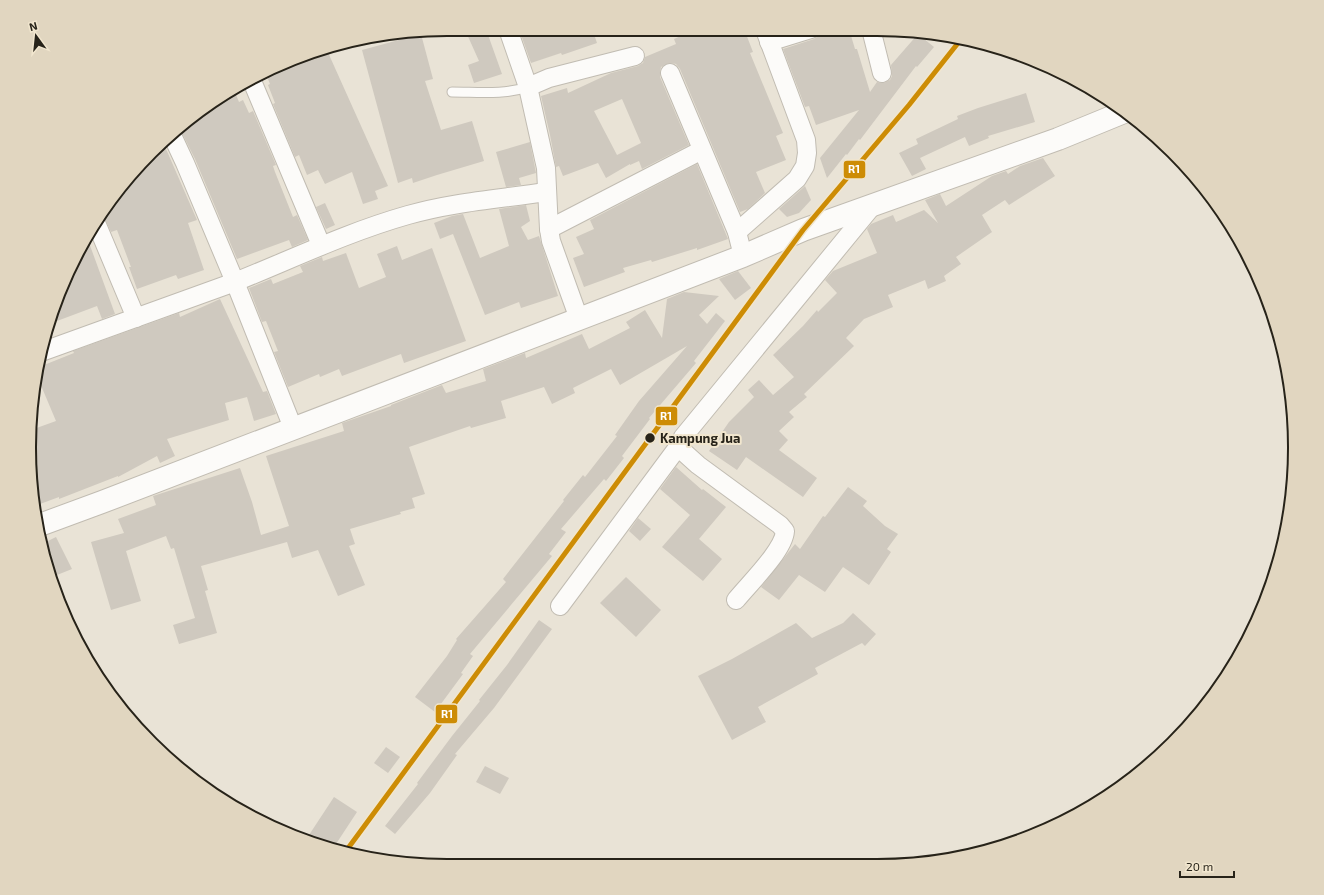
<svg xmlns="http://www.w3.org/2000/svg" width="1324" height="895" font-family="'Exo 2',sans-serif">
<rect width="100%" height="100%" fill="#e9e3d6"/>
<!-- building -->
<g fill="#cfc9bf" fill-rule="evenodd">
<polygon points="827,29 849,29 855,49 857,49 870,92 877,82 884,83 890,80 892,76 891,65 918,34 934,47 917,67 916,66 860,140 859,139 847,155 846,154 827,178 820,158 859,110 816,125 809,106 805,107 783,49 814,39 819,36 821,31"/>
<path d="M694,30H740L742,35L746,34L753,52L750,53L783,133L776,136L786,160L756,172L765,193L748,209L740,212L680,69L676,64L671,63L666,64L661,67L660,72V77L689,145L642,169L639,161L630,165V164L606,178L598,163L563,176L559,166L556,167L550,135L541,96L567,88L568,93L611,73L638,66L643,63L645,57L676,44L674,39ZM622,99L641,143L617,155L594,111Z"/>
<polygon points="593,31 597,43 562,55 561,53 531,63 520,32"/>
<polygon points="466,32 487,32 502,74 474,83 468,65 479,61"/>
<polygon points="421,34 433,79 425,81 441,130 472,121 484,161 437,175 413,183 412,178 398,183 362,50"/>
<polygon points="326,48 388,186 375,191 378,199 363,204 352,172 325,184 318,170 307,175 299,155 295,157 273,104 275,103 268,85 270,84 266,74 313,51"/>
<polygon points="234,90 239,102 243,100 249,113 253,111 276,165 273,166 275,172 293,217 297,215 308,240 292,247 289,240 237,259 195,159 179,127 215,100"/>
<polygon points="1026,93 1035,122 988,136 989,138 969,146 965,137 920,158 926,169 912,176 899,153 918,144 916,139 958,119 957,116 978,108"/>
<polygon points="163,142 197,220 188,223 204,270 178,279 176,275 137,289 129,267 131,267 117,230 111,232 106,221 102,216 116,193"/>
<polygon points="530,142 536,173 519,178 521,185 506,187 496,152"/>
<polygon points="1043,158 1055,176 1009,205 1005,200 982,215 992,232 956,257 961,264 944,276 946,281 928,289 925,280 888,295 893,307 864,319 846,338 854,346 804,394 807,397 789,412 794,417 779,431 788,440 779,450 817,478 803,497 746,457 737,470 709,451 729,422 754,397 748,390 759,380 773,395 794,377 773,355 803,326 817,310 818,312 837,293 825,280 833,271 877,253 867,229 871,224 893,215 896,222 924,210 938,223 925,200 940,194 946,206 992,176 1006,171 1008,174 1020,166"/>
<polygon points="697,164 728,239 697,250 697,248 652,262 651,260 623,268 625,272 584,287 573,258 584,254 576,237 594,229 590,220"/>
<polygon points="805,186 811,200 799,213 787,217 779,209"/>
<polygon points="325,203 335,225 326,229 316,207"/>
<polygon points="526,205 530,221 521,227 528,240 539,236 558,296 521,308 519,302 485,315 453,234 440,239 434,223 452,216 463,214 480,258 509,246 499,209"/>
<polygon points="88,240 115,314 102,319 97,306 49,324 61,288"/>
<polygon points="397,246 402,260 432,248 466,341 404,363 401,354 342,376 339,369 320,377 319,374 288,387 274,352 278,351 266,321 262,322 249,288 271,279 273,284 303,272 300,266 322,257 323,261 346,253 359,288 386,277 377,254"/>
<polygon points="738,271 751,288 735,300 719,279"/>
<polygon points="684,292 719,296 699,315 707,324 716,313 725,321 694,361 696,363 649,418 650,419 622,456 624,458 606,481 604,479 561,529 566,532 549,554 552,556 470,654 473,656 461,673 463,674 435,712 415,697 447,656 457,640 456,639 506,582 503,579 564,501 563,500 583,475 585,477 617,436 615,435 639,401 687,346 620,385 611,369 573,388 575,393 552,404 544,387 501,401 506,418 471,428 470,426 409,447 425,494 412,498 415,508 400,512 401,514 350,529 355,544 349,546 365,585 338,596 318,550 292,558 287,542 201,566 208,590 205,591 217,633 179,644 173,625 195,618 174,548 171,549 166,536 126,551 141,601 111,610 91,542 124,533 118,519 156,505 153,496 240,468 252,502 261,535 289,526 266,456 344,431 342,423 391,406 391,405 442,385 446,393 486,381 483,369 525,353 526,358 582,334 589,349 630,328 626,322 645,310 662,338 667,299"/>
<polygon points="220,299 263,392 267,391 276,414 254,421 247,397 225,403 229,420 167,439 175,456 160,463 157,456 118,477 118,476 59,499 59,497 40,504 34,488 31,430 56,421 37,376 39,367 74,353 73,351 179,313 180,317"/>
<polygon points="676,467 702,490 703,489 726,507 699,539 722,559 703,581 662,547 690,515 660,489"/>
<polygon points="848,487 867,501 863,506 885,526 898,534 887,549 891,552 869,585 843,567 825,592 799,575 779,600 761,587 795,544 800,549 823,516 825,517"/>
<polygon points="638,518 651,529 640,541 629,531"/>
<polygon points="56,537 72,569 57,575 42,544"/>
<polygon points="626,577 661,610 636,637 600,603"/>
<polygon points="853,613 876,634 865,646 862,643 815,668 818,674 758,707 766,722 732,740 698,676 732,659 796,623 812,638 843,623"/>
<polygon points="539,620 552,629 494,708 455,754 457,755 430,793 395,834 385,826 418,784 417,783 452,736 480,701 479,700 507,665"/>
<polygon points="386,747 400,757 388,773 374,763"/>
<polygon points="485,766 509,778 500,794 476,782"/>
<polygon points="334,797 357,812 334,847 322,843 309,835"/>
</g>
<g fill="none" stroke-linecap="round" stroke-linejoin="round">
<!-- service casing -->
<g stroke="#c1bcb2" stroke-width="11">
<path id="service" d="M452,92C478,92 504,95 528,87"/>
</g>
<!-- minor casing -->
<g stroke="#c1bcb2" stroke-width="20">
<g id="minor">
<polyline points="871,29 882,73"/>
<polyline points="509,32 528,87 546,168 549,229 551,241 579,319"/>
<polyline points="769,42 811,29"/>
<polyline points="670,73 737,232 743,256"/>
<polyline points="252,81 321,245"/>
<polyline points="528,87 549,78 635,56"/>
<path d="M171,133L185,163L235,282C292,259 348,232 408,215C453,202 500,199 546,192"/>
<polyline points="97,225 136,318"/>
<polyline points="549,229 702,150"/>
<polyline points="737,232 797,179 805,166 807,153 806,140 765,30"/>
<polyline points="41,352 235,282 293,428"/>
<path d="M736,600C749,584 784,550 785,531L780,525L698,465L678,447L683,437L874,204"/>
<polyline points="560,606 678,447"/>
</g>
</g>
<!-- tertiary casing -->
<g stroke="#c1bcb2" stroke-width="24">
<polyline id="tertiary" points="37,526 102,502 743,256 803,230 1058,139 1124,112"/>
</g>
<!-- service -->
<use href="#service" stroke="#fcfbf9" stroke-width="9"/>
<!-- minor -->
<use href="#minor" stroke="#fcfbf9" stroke-width="18"/>
<!-- tertiary -->
<use href="#tertiary" stroke="#fcfbf9" stroke-width="22"/>
<!-- rail-1 casing -->
<g stroke="#f1e6ce" stroke-width="8">
<polyline id="rail-1" points="346,851 803,230 909,105 962,38"/>
</g>
<!-- rail-1 -->
<use href="#rail-1" stroke="#cd8c05" stroke-width="5"/>
</g>
<!-- markers -->
<circle fill="#272319" stroke="#f1e6ce" stroke-width="1.5" cx="650" cy="438" r="5.5"/>
<g text-anchor="middle" stroke-width="4" stroke-linejoin="round" paint-order="stroke">
<!-- stop labels -->
<g font-size="13" font-weight="bold" fill="#272319" stroke="#f1e6ce" text-anchor="start">
<text x="660" y="443">Kampung Jua</text>
</g>
</g>
<!-- crop -->
<path d="M0 0H1324V895H0ZM447 36H877A411 411 0 0 1 1288 447V448A411 411 0 0 1 877 859H447A411 411 0 0 1 36 448V447A411 411 0 0 1 447 36Z" fill="#e1d6c0" fill-rule="evenodd"/>
<path fill="none" stroke="#272319" stroke-width="2" d="M447 36H877A411 411 0 0 1 1288 447V448A411 411 0 0 1 877 859H447A411 411 0 0 1 36 448V447A411 411 0 0 1 447 36Z"/>
<g stroke="#f1e6ce" stroke-width="1.5">
<rect x="843" y="160" width="23" height="19" rx="4" fill="#cd8c05"/>
<rect x="655" y="406" width="23" height="20" rx="4" fill="#cd8c05"/>
<rect x="435" y="704" width="23" height="20" rx="4" fill="#cd8c05"/>
</g>
<g font-size="11" text-anchor="middle" font-weight="bold" fill="#fff">
<text x="854" y="173">R1</text>
<text x="666" y="420">R1</text>
<text x="447" y="718">R1</text>
</g>
<!-- north arrow -->
<g transform="translate(36 36) rotate(345)" stroke="#f1e6ce" stroke-width="3" paint-order="stroke">
<path d="M0-3L7 15L0 10L-7 15Z" fill="#272319"/>
<text y="-6" font-size="11" font-weight="bold" text-anchor="middle" fill="#272319">N</text>
</g>
<!-- scale -->
<path d="M1180 871v6h54v-6" fill="none" stroke="#272319" stroke-width="2"/>
<text x="1186" y="871" font-size="12" fill="#272319" stroke="#f1e6ce" stroke-width="3" paint-order="stroke">20 m</text>
</svg>
